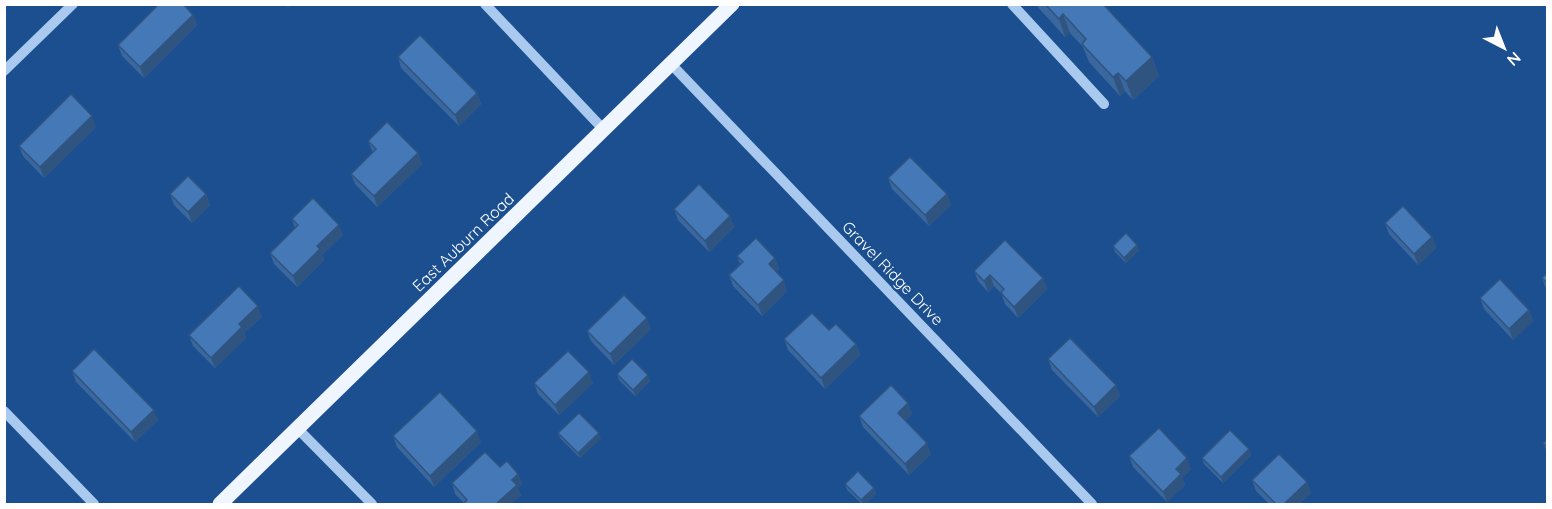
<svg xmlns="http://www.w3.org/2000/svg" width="1552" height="509" font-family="Quicksand,sans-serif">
<rect width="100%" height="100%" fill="#1b4f8f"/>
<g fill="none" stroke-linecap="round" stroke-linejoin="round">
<!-- minor -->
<g stroke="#a9c9ee" stroke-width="10">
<polyline points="485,4 604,130"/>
<polyline points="1012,4 1104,104"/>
<polyline points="671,64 1092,504"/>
<polyline points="4,71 73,4"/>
<polyline points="4,411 94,504"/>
<polyline points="298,429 372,504"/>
</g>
<!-- major -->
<polyline stroke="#f0f6ff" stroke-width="15" points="220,504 732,4"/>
</g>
<!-- wall -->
<g fill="#3a679d">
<polygon points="1035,4 1103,4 1152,57 1159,76 1133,100 1125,91 1120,96 1089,62 1083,47 1070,33 1065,37"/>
<polygon points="193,15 197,25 144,78 122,56 118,45"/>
<polygon points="398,57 477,93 481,104 459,126 401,68"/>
<polygon points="96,127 44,178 23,156 19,146"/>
<polygon points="368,141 418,153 422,164 377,207 355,184 351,174 373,153"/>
<polygon points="888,178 947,194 951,205 929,226 892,189"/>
<polygon points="170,194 206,194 210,205 192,223 174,205"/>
<polygon points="674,209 730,216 734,227 709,252 678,220"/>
<polygon points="292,219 343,235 322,255 324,260 297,287 274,264 270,253 295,228"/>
<polygon points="1385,223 1432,237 1436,248 1418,265 1389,234"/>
<polygon points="1113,246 1139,250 1126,263 1115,252"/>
<polygon points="737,256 775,258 779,269 776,272 787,291 762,316 733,286 729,275 740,264"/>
<polygon points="974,271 1043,278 1047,289 1018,318 1005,304 1001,293 994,286 988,292 978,281"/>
<polygon points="1548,272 1548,290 1546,289 1542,278"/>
<polygon points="1480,298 1529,310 1533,321 1513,340 1484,309"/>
<polygon points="262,317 244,333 246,338 215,368 193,346 189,335"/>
<polygon points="651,329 614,365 591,341 587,331"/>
<polygon points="829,330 856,344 860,355 825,389 788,350 784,339"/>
<polygon points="1048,359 1116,385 1120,396 1098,417 1052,370"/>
<polygon points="72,371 158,420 135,442 76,382"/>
<polygon points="617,374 648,375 650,381 635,396 619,380"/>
<polygon points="534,383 593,383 559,415 538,394"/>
<polygon points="908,403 912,414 905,421 931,454 909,475 863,427 859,416"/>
<polygon points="558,433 601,438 580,458 560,438"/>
<polygon points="393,436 481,442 434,487 397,447"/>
<polygon points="1548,439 1548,454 1543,443"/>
<polygon points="1249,449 1251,455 1223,483 1204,464 1202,458"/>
<polygon points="1129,456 1191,469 1182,478 1185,485 1167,502 1133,467"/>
<polygon points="500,467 518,474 522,484 518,488 521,496 464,503 455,494 452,483"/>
<polygon points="1252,480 1307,482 1311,493 1299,504 1269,504 1256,491"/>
<polygon points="845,484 874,488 876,494 865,504 862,504 847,490"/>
</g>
<!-- shaded-wall -->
<g fill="#305480">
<polygon points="286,4 292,4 288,9"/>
<polygon points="1063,14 1070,33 1065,37 1059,19"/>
<polygon points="193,15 197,25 144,78 140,67"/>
<polygon points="1152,57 1159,76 1133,100 1126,81"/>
<polygon points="1118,73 1125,91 1120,96 1113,77"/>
<polygon points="477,93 481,104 459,126 455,115"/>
<polygon points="92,116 96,127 44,178 40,167"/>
<polygon points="418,153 422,164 377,207 374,196"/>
<polygon points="206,194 210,205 192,223 188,212"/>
<polygon points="947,194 951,205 929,226 925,215"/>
<polygon points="730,216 734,227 709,252 705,241"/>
<polygon points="339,225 343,235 322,255 324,260 297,287 293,276 317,246"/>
<polygon points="1432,237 1436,248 1418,265 1414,254"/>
<polygon points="1137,245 1139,250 1126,263 1124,258"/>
<polygon points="775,258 779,269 772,275 769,264"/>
<polygon points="990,275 994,286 988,292 984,281"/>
<polygon points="1043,278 1047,289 1018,318 1014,307"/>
<polygon points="784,280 787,291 762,316 758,305"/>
<polygon points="258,306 262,317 244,333 246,338 215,368 211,358 239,324"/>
<polygon points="1529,310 1533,321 1513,340 1509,329"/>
<polygon points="647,318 651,329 614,365 610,354"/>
<polygon points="856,344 860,355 825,389 821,378"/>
<polygon points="589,372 593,383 559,415 555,405"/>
<polygon points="648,375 650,381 635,396 633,390"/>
<polygon points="1116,385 1120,396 1098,417 1094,407"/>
<polygon points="908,403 912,414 902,424 898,413"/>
<polygon points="154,410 158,420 135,442 131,432"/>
<polygon points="477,431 481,442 434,487 430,476"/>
<polygon points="599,433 601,438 580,458 578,453"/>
<polygon points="927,443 931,454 909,475 905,464"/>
<polygon points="1249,449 1251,455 1223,483 1221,477"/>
<polygon points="1187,458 1191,469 1182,478 1185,485 1167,502 1163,492 1176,469"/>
<polygon points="518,474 522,484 518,488 521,496 511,504 496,504 512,480"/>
<polygon points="1307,482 1311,493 1299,504 1284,504"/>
<polygon points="874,488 876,494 865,504 863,504 861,500"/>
</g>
<!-- building -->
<g fill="#4478b7" stroke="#305480" stroke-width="1.5">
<polygon points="159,4 183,4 193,15 140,67 118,45"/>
<polygon points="1045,4 1103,4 1152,57 1126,81 1118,73 1113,77 1082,44 1086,39 1063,14 1059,19"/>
<polygon points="420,35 477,93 455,115 398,57"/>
<polygon points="71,94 92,116 40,167 19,146"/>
<polygon points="387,122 418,153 374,196 351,174 376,149 368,141"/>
<polygon points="910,157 947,194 925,215 888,178"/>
<polygon points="188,176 206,194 188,212 170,194"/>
<polygon points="699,184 730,216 705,241 674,209"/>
<polygon points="313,198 339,225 317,246 320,249 293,276 270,253 298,225 292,219"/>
<polygon points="1403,206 1432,237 1414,254 1385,223"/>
<polygon points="1126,233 1137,245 1124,258 1113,246"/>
<polygon points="756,238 775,258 769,264 784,280 758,305 729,275 743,262 737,256"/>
<polygon points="1005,240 1043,278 1014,307 1001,293 1004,289 990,275 984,281 974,271"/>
<polygon points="1548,272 1548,284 1542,278"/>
<polygon points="1500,279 1529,310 1509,329 1480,298"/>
<polygon points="239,286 258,306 239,324 242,327 211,358 189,335"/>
<polygon points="624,295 647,318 610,354 587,331"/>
<polygon points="812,313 829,330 836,324 856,344 821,378 784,339"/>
<polygon points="1070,338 1116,385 1094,407 1048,359"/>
<polygon points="94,349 154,410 131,432 72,371"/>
<polygon points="568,351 589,372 555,405 534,383"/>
<polygon points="632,359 648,375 633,390 617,374"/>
<polygon points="891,385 908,403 898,413 927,443 905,464 859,416"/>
<polygon points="440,392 477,431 430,476 393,436"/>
<polygon points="579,413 599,433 578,453 558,433"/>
<polygon points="1159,428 1187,458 1176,469 1181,474 1163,492 1129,456"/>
<polygon points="1230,430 1249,449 1221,477 1202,458"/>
<polygon points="1548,439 1548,448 1543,443"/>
<polygon points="485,452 500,467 507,461 518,474 512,480 517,485 496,504 463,504 467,500 452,483"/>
<polygon points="1279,454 1307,482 1284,504 1276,504 1252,480"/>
<polygon points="858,471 874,488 861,500 845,484"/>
</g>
<g text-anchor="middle" stroke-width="4.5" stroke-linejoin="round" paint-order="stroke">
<!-- street labels -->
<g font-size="16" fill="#fff" stroke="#1b4f8f">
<text transform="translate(463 242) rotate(-44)" y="6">East Auburn Road</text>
<text transform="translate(893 273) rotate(46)" y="6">Gravel Ridge Drive</text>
</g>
</g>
<!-- border -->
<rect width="1552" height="509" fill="none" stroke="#ffffff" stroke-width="12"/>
<!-- north arrow -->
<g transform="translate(1504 48) rotate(138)" stroke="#1b4f8f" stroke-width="4.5" paint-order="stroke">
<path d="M0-4.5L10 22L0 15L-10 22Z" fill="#ffffff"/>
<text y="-9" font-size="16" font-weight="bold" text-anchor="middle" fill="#ffffff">N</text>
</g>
</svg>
